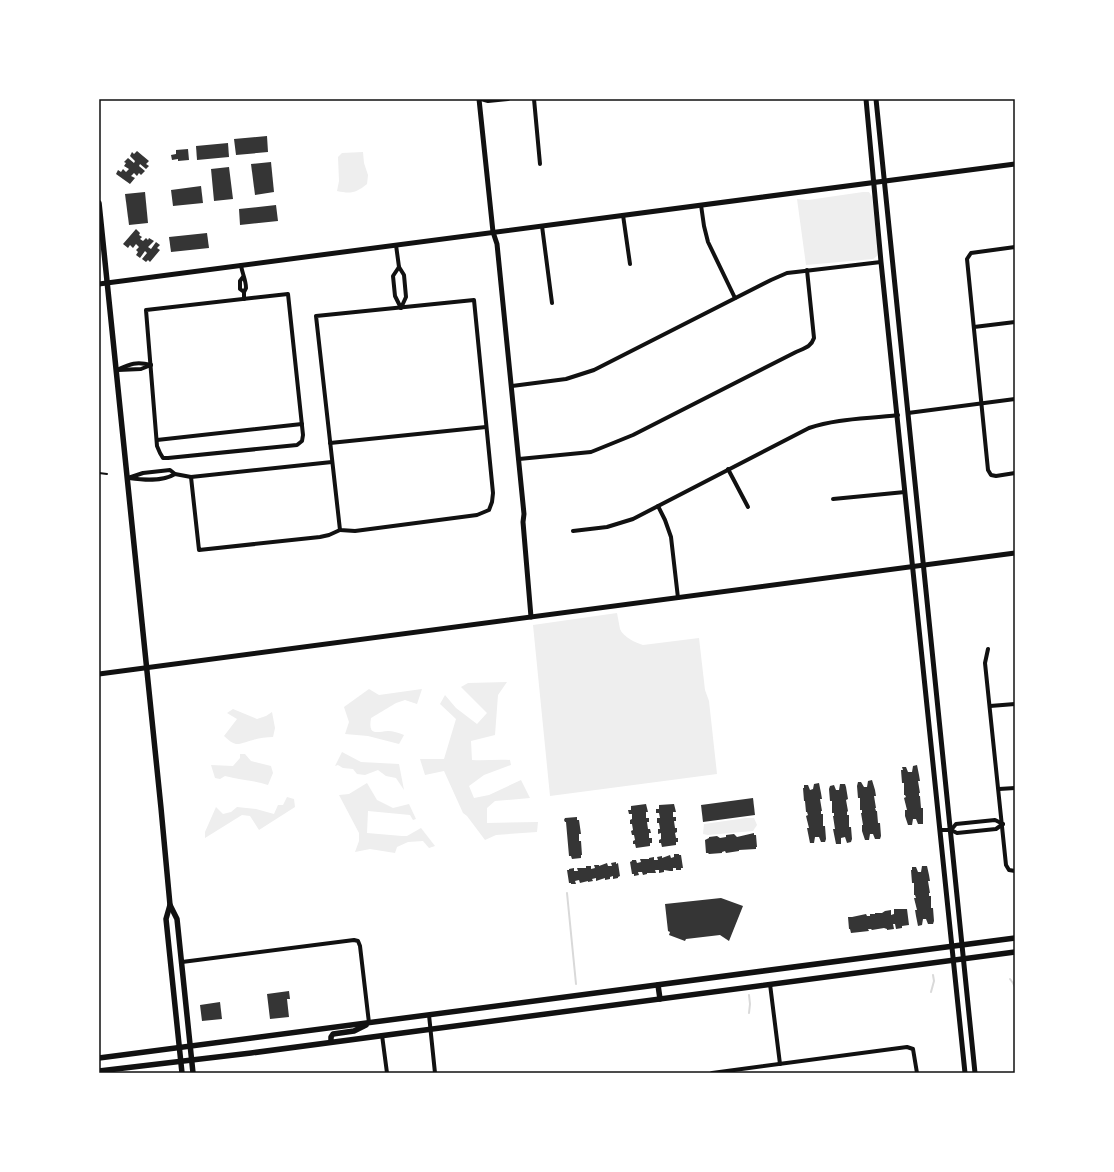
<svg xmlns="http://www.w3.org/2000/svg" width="1114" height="1172" font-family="'Zilla Slab',serif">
<rect width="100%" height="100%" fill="#fff"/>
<!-- green -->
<g fill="#eee">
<path d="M363,152L364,163L368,175L367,184C356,193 351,194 337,191L339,181L338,157L342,153Z"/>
<polygon points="863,192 869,192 872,197 878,252 877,256 873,259 806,265 797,199 808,200"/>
<path d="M617,613C618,618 619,624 620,629C623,637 636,643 643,645L699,638L705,690L709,701L717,774L550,796L533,625Z"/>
<path d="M507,682L498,695L495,735L471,741L472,760C485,761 497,759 510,760L511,765L484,775L469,786L474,798L489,795L521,780L530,798L495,801L487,808V823L538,822L537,832L496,835L485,840L467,816L463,813L444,771L425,775L420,759H444L456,719L440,704L445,695L456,708L477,724L487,713L461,687L468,683Z"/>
<path d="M369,689L379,695L422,689L417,704L405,700L396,703L371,718C368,736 376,732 388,731C393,731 399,733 404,735L399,744L368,736L345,734L349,722L344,707Z"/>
<path d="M233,709L257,719L266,716L272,712L275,728L273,737C266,737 259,738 253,740C237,744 237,748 224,736L237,719L227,713Z"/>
<polygon points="342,752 361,762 399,764 404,790 396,778 386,776 378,770 365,775 357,774 353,769 343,768 338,765 335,766"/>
<path d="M240,754H245L251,761L271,766L273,773L268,785C254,780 239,780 225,776L220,779L215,778L211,765L233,766L240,758Z"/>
<polygon points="367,783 377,800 393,808 409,804 416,819 413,820 410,815 368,811 367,833 402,836 407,836 421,828 435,846 429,848 423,841 408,842 397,847 395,853 370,849 355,852 359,841 359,833 339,795 349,794"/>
<polygon points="287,797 294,799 295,807 259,830 250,816 242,815 205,838 205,832 216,807 223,814 231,812 237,807 256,809 274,814 278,805 283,805"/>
<polygon points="746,818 754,818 757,825 753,831 708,835 703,834 704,824"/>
</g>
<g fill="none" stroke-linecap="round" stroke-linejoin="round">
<!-- stream -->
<g stroke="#d9d9d9" stroke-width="2">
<polyline points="567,893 576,984"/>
<polyline points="1010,979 1013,983 1015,987"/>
<polyline points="931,992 934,981 933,975"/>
<polyline points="749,1013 750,1004 749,995"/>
</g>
</g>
<!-- building -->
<g fill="#353535">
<polygon points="267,136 268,152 236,155 234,139"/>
<polygon points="228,143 229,157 197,160 196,146"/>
<polygon points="188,149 189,160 178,161 178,159 172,160 171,155 176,154 176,150"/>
<polygon points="137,151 149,161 146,164 149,166 146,169 140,164 139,166 145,171 141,175 139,173 137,176 134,173 131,176 135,178 130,184 116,174 118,170 121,172 123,169 126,172 129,169 124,166 126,163 124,162 128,158 134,163 135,161 130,156 132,152 134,154"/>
<polygon points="271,162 274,192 255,195 251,164"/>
<polygon points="229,167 233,199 214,201 211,169"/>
<polygon points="201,186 203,203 173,206 171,190"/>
<polygon points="145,192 148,223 129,225 125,194"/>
<polygon points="276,205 278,221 240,225 239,209"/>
<polygon points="136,229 140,233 139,235 142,237 140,239 143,241 146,238 148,240 149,238 154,241 148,247 151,249 156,242 160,245 157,248 160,250 150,262 148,260 146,262 142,259 147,253 145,251 140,258 136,255 138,252 136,250 139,247 136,244 133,248 130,245 128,248 123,244"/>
<polygon points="207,233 209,248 171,252 169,237"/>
<polygon points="917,765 919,775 920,781 918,781 920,793 919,793 919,796 920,796 921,808 923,808 923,824 918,824 916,819 913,819 912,825 908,825 905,816 905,810 907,810 904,798 906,797 905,795 904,795 904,783 902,783 901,770 903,770 902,767 906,767 908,772 912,772 913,766"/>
<polygon points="872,780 875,790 876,796 874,796 876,808 875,808 876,811 877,811 878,823 880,823 881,836 880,839 875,839 873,834 870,834 869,840 865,840 862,831 862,825 863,825 861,813 862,813 862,810 860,810 860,798 858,798 857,786 858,782 861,782 864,787 867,787 868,781"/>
<polygon points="819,783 821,793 822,799 820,799 822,811 821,811 821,814 823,814 823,826 825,826 826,839 825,842 821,842 819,837 815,837 814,843 810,843 807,828 809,828 806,816 808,815 807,812 806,812 805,801 804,801 803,788 804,788 804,785 808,785 810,790 813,789 814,784"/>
<polygon points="840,784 845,784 846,787 848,799 846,800 848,811 847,812 847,815 849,815 849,827 851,827 852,839 851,842 847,843 845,837 841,838 841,844 836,844 833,829 835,829 833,816 834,816 834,813 832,813 832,801 830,801 829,789 830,786 834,785 836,790 839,790"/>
<polygon points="753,798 755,815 703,822 701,805"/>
<polygon points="646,804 648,812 646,812 646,818 649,818 649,822 647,822 648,829 650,829 651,833 649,833 649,838 652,838 652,843 650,843 650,846 636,848 635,844 633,844 633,841 635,840 634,835 632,835 631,831 633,830 632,824 630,824 630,820 632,819 632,814 629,814 628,810 631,810 631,806"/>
<polygon points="674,804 676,812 673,812 673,817 676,817 676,821 674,821 675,828 677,828 677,832 675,833 676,838 678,838 678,842 676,842 676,845 662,847 661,843 659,843 659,840 661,839 661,833 658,834 658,829 660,829 659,823 657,823 657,818 660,818 659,813 656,813 656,809 659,809 659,805"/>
<polygon points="577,817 577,820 579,820 581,834 579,834 579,841 581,841 582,855 581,855 581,858 572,859 571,856 569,856 566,822 565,822 564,820 565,818"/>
<polygon points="754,833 754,835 756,835 757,847 756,847 756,849 739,850 739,851 726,853 725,851 722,852 722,853 709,854 708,853 706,853 705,840 709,838 709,837 717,836 720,838 726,837 726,835 734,834 737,837"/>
<polygon points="674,854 679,854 679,855 681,855 683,868 681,868 681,870 676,870 676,868 673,868 673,871 670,871 664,870 664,872 659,873 659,870 655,870 656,873 647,873 647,874 643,875 642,872 638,872 639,875 634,876 634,874 632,874 630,862 632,861 632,860 636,860 637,863 641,862 640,859 649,859 649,858 654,857 654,860 658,860 657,857 662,856 662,858 670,855 671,858 674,857"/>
<polygon points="616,862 616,864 618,863 620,876 618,877 618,878 613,879 613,876 610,877 610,879 605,880 605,878 596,881 596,878 592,879 593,881 588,882 588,881 580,883 579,880 575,881 576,884 571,884 571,883 569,883 567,870 569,870 569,869 574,868 574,871 578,871 577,868 586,868 586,866 591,866 591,869 595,868 594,865 599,865 599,866 607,863 608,866 612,866 611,863"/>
<polygon points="922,866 927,866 929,875 930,881 928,881 930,893 929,893 929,896 931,896 931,908 933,908 934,921 933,924 928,924 926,919 923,919 922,925 918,926 916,916 915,910 917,910 914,898 916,898 915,895 914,895 914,883 912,883 911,870 912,870 912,867 916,867 918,872 921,872"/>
<polygon points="721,898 743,906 729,941 720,935 686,939 685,941 669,935 670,932 668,931 665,904"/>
<polygon points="894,909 907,909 909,925 902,926 902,928 896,929 895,924 893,924 894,929 887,930 887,929 884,928 872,930 871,929 868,929 869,931 851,933 850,929 849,929 848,917 852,917 866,914 867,916 870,916 870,914 875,914 875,913 882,913 885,911 891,910 891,915 894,914"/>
<polygon points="289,991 290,999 287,999 289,1017 270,1019 267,994"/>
<polygon points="220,1002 222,1019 202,1021 200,1005"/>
</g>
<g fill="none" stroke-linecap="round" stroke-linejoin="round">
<!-- service -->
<polyline stroke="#111" stroke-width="2" points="99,473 107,474"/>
<!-- minor -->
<g stroke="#111" stroke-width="4">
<polyline points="481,99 488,101 508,99"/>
<polyline points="534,99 540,164"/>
<polyline points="701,205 704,226 708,242 735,298"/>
<polyline points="623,215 630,264"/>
<polyline points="542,226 552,303"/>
<polyline points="396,245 399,267 404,275 406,297 401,308"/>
<polyline points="1015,247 971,253 967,259 988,470 991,475 996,476 1015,473"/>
<path d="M241,265C242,273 246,280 246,288L244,292"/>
<polyline points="399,267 393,276 395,296 401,308"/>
<polyline points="243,277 240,281 240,289 244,292 244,299"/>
<polygon points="288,294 303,435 302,441 297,445 168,458 163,458 160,453 157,446 146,310"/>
<polygon points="474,300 493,493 492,502 489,510 477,515 355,531 340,530 316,316"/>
<polyline points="974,327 1015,322"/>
<path d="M117,370C130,364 136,361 151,365"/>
<polyline points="118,370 141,369 151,365"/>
<polyline points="512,386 566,379 594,370 771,280 787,273 796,272 881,262"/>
<polyline points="908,413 1015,399"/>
<polyline points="157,440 302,424"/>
<polyline points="330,443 486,427"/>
<path d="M519,459L591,452L633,435L796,352C805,348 811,347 814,338L807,270"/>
<polyline points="728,469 748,507"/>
<polyline points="191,477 199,550 320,537 329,535 340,530"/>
<polyline points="128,478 143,473 170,470 175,474 191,477 332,462"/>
<path d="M129,478C143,480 162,482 175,474"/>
<polyline points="833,499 905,492"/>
<polyline points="658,506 665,520 671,537 678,598"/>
<path d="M573,531L607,527L633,519L809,428C838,418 868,419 898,415"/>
<polyline points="988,649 985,663 1006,865 1009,870 1015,871"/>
<polyline points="990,706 1015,704"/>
<polyline points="999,789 1015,788"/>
<polyline points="940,830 951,830 957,833 996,829 1003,824"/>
<polyline points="951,830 956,824 995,820 1003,824"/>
<polyline points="182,962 354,940 358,941 360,946 369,1023"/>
<polyline points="770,984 780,1064"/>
<polyline points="429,1015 435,1073"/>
<polyline points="382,1035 387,1073"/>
<polyline points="712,1073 907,1047 913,1049 917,1073"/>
</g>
<!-- tertiary -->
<g stroke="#111" stroke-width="5">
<polyline points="479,99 493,232 497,244 524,514 523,522 531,617"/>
<polyline points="866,99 881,262 965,1073"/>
<polyline points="876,99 975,1073"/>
<polyline points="99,284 1015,164"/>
<polyline points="99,674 1015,553"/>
</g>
<!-- secondary -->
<g stroke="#111" stroke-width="5.5">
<polyline points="99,203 161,808 170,905 166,919 182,1073"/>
<polyline points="170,905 177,919 193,1073"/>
<polyline points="658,985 660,999"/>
<polyline points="331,1042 331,1037 333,1034 354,1031 366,1025"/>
<polyline points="99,1058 1015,938"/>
<polyline points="99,1071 251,1053 1015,952"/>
</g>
</g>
<!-- border -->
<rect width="1114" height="1172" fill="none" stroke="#ffffff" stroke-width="200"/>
<rect x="100" y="100" width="914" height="972" fill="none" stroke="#111" stroke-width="1.5"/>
</svg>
